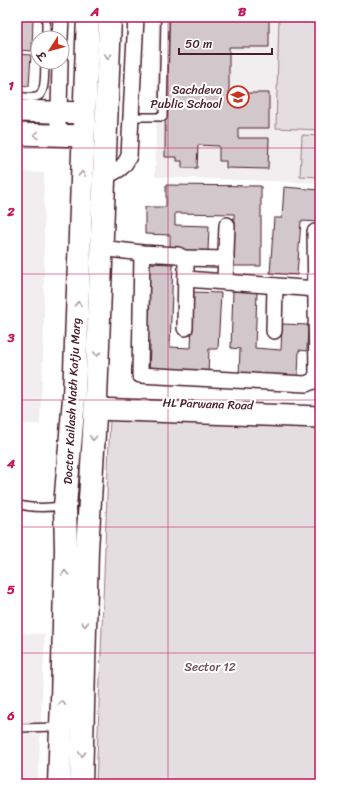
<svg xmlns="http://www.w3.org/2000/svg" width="337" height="801" font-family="Sriracha,'Playpen Sans Deva',sans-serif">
<rect width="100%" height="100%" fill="#fff"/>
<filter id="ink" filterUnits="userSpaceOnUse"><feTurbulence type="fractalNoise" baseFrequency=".025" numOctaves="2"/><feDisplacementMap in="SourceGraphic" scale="8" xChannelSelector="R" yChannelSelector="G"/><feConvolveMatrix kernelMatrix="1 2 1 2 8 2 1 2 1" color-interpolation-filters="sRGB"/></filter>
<g filter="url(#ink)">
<!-- built -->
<g fill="#f2eeef">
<polygon points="158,17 320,17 320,183 155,177"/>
<polygon points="17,172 44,173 44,335 40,424 17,424"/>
<polygon points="17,633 45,634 38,784 17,784"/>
</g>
<!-- green -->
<g fill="#e5dee0" stroke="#987e86">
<polygon points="279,17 320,17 320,130 276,128"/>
<polygon points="302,135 320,136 320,177 300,176"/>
<polygon points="110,416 320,424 320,784 96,784"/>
</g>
<!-- building -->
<g fill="#d2c7cb" stroke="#4a1f2b">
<polygon points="17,17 33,17 32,51 17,50"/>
<polygon points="166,17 269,17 269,47 229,47 229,93 269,93 269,128 238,128 238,138 269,138 268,169 226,168 226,161 219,161 219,146 198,145 197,168 182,168 182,161 177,161 177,157 165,157"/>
<polygon points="17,54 31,55 29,86 17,85"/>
<polygon points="166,185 261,186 261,266 234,266 234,214 175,213 175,225 209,226 208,251 170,250 170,235 145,234 145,207 166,207"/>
<polygon points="284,187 320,190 320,222 301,221 297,275 270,273 274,218 282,218"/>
<polygon points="144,263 173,264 170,347 191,348 193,292 221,293 218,349 209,349 208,375 149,372 150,346 141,346"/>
<polygon points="233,291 257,292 255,348 281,350 282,324 308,325 307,351 299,350 298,377 239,375 240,349 231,348"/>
</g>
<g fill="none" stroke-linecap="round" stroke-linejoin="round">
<!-- lane casing -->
<g stroke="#4a1f2b" stroke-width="10">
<g id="lane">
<polyline points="46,38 46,17"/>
<path d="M17,96C23,97 31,98 36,97C47,95 44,71 45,62"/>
<polyline points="131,117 163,117 165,17"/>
<path d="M17,504C32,509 47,508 62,506"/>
<polyline points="17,728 59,727"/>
</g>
</g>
<!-- street casing -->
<g stroke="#4a1f2b" stroke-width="18">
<g id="street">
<polyline points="60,38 61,17"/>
<polyline points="57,135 59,112 60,62"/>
<path d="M104,177C116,171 123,170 129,156L136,17"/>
<polyline points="101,248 142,253 178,255 183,258 186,263 185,328"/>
<polyline points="142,253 140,375 306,384 313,381 317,375 315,232"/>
<polyline points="183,258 226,259"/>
<polyline points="186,279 316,289"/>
<polyline points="225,282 227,225"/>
<polyline points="274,331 275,286"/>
</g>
</g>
<!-- secondary casing -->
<g stroke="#4a1f2b" stroke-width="24">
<g id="secondary">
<polyline points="17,111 84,113"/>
<polyline points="17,134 83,136"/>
<polyline points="95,409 320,417"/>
</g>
</g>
<!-- primary casing -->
<g stroke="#4a1f2b" stroke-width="25">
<g id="primary">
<polyline points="59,784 62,700 66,550 65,506 74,398 88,17"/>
<polyline points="81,784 87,550 96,399 110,17"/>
</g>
</g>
<!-- lane -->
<use href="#lane" stroke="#fff" stroke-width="7"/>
<!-- street -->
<use href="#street" stroke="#fff" stroke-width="15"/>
<!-- secondary -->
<use href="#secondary" stroke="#fff" stroke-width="21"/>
<!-- primary -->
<use href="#primary" stroke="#fff" stroke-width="22"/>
</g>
<!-- one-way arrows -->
<defs><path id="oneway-chevron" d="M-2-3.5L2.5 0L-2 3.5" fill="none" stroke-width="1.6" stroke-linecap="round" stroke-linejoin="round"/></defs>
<g stroke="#ae9aa0">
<use href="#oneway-chevron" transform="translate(108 56) rotate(92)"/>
<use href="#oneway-chevron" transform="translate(36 135) rotate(-178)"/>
<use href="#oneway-chevron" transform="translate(82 174) rotate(-88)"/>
<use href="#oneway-chevron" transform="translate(78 304) rotate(-88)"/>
<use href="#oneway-chevron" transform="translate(97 354) rotate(92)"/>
<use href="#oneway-chevron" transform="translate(93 438) rotate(93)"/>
<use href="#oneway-chevron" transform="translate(65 573) rotate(-89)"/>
<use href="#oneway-chevron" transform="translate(85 624) rotate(91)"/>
<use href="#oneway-chevron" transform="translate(62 703) rotate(-87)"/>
<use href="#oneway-chevron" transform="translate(82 754) rotate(92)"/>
</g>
</g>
<!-- grid -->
<path fill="none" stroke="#c2185b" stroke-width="1" stroke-opacity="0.55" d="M168,17V784M17,148H320M17,274H320M17,400H320M17,527H320M17,653H320"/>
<!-- icons -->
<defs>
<g id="school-ring" transform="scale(1.15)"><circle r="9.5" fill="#fff" stroke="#c8321e" stroke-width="1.5"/><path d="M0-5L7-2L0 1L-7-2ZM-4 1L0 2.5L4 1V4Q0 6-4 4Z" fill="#c8321e"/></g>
</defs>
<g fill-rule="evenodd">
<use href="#school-ring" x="238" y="97"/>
</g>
<g text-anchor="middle" stroke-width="4" stroke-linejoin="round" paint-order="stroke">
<!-- poi labels -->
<g font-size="12" fill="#4a1f2b" stroke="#fff" text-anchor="end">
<text x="222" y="94">Sachdeva<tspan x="222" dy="14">Public School</tspan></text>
</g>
<!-- street labels -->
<g font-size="12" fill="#4a1f2b" stroke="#fff">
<text transform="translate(72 401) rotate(-87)" y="4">Doctor Kailash Nath Katju Marg</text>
<text transform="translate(208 404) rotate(2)" y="4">HL Parwana Road</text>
</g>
<!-- park labels -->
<g font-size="12" fill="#714f58" stroke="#fff">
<text x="210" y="671">Sector 12</text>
</g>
</g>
<!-- margin -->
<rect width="337" height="801" fill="none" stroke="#fff" stroke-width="44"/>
<!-- north arrow -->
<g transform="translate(50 50) rotate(234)"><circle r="19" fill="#ffffff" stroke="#b7a5aa"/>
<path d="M0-3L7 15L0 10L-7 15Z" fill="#c8321e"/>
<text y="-6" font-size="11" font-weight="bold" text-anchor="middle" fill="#4a1f2b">उ</text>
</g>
<!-- scale -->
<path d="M179 48v6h93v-6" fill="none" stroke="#4a1f2b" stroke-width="2"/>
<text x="185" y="48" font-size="12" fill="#4a1f2b" stroke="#ffffff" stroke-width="3" paint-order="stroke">50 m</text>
<rect x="22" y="22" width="293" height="757" fill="none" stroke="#c2185b" stroke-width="1.5"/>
<g font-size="13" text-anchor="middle" font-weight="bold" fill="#c2185b">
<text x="95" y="16">A</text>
<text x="242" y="16">B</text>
<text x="11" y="90">1</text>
<text x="11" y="216">2</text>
<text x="11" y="342">3</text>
<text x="11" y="468">4</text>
<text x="11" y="594">5</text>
<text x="11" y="720">6</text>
</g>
</svg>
